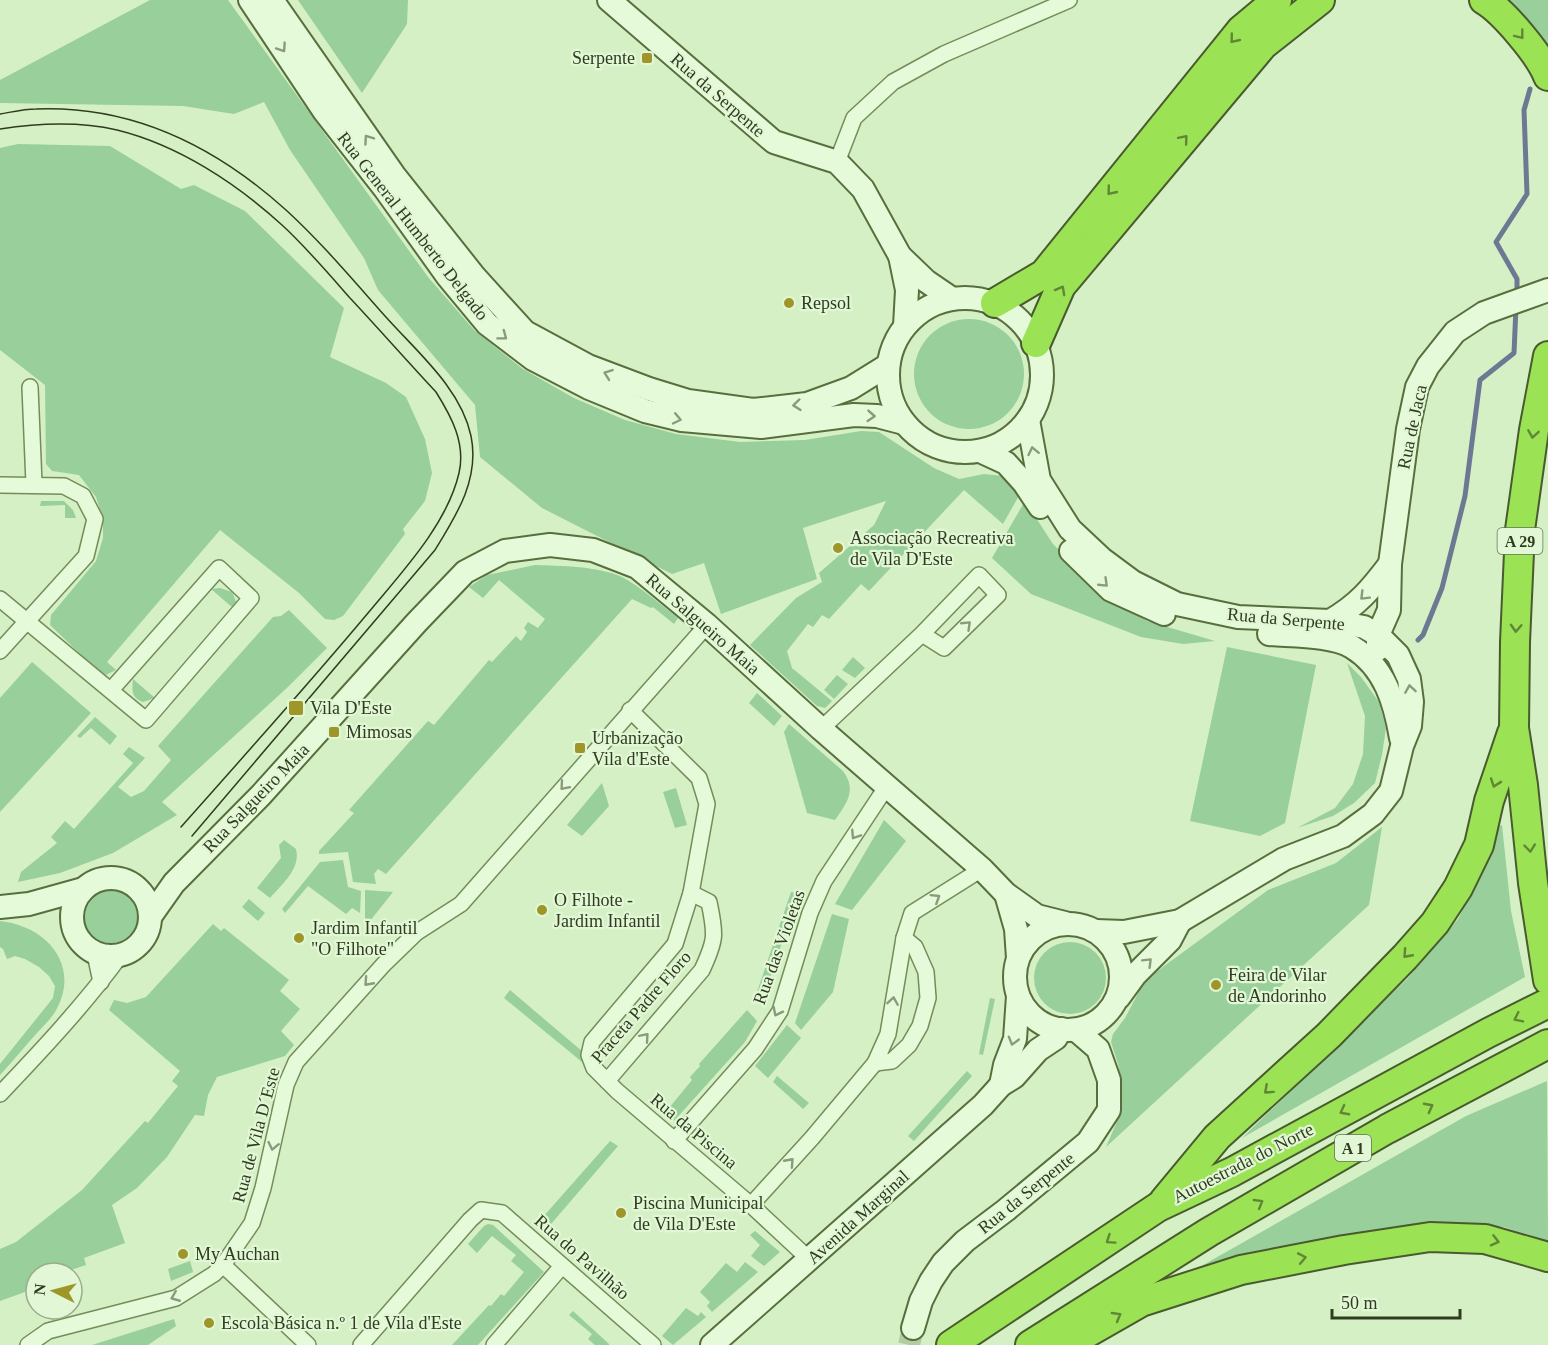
<svg xmlns="http://www.w3.org/2000/svg" width="1548" height="1345" font-family="'Times New Roman',serif">
<rect width="100%" height="100%" fill="#d5f0c5"/>
<!-- green -->
<g fill="#98cf9b">
<polygon points="150,0 228,0 428,277 475,331 523,369 574,398 625,420 676,434 740,442 805,440 861,431 879,432 934,468 959,479 984,474 1004,476 1020,494 1003,524 964,490 869,591 861,584 829,619 822,615 813,627 808,624 787,651 792,668 832,701 825,708 817,706 750,645 796,598 822,582 819,573 874,525 886,501 803,528 817,579 721,614 704,563 672,574 542,508 480,457 475,405 378,290 364,258 290,150 264,102 234,114 183,106 0,103 0,80"/>
<polygon points="298,0 408,0 407,24 362,93"/>
<polygon points="1497,0 1548,0 1548,53"/>
<polygon points="18,144 110,146 181,189 194,185 245,211 344,308 330,357 386,383 406,397 425,439 432,473 425,501 403,529 405,534 343,616 334,620 325,619 299,593 220,530 107,662 116,670 106,675 97,670 50,625 51,615 96,561 103,538 103,519 96,497 79,475 52,471 46,464 45,385 0,350 0,148"/>
<circle cx="969" cy="374" r="55"/>
<polygon points="41,501 64,501 73,510 76,518 65,518 65,505 40,506"/>
<polygon points="1025,501 1053,544 1105,595 1147,621 1215,641 1183,644 1141,637 1031,594 992,558"/>
<path d="M535,565C561,566 598,566 622,577C642,588 660,604 678,618L674,624L653,607L651,608L632,599L386,874L378,869L374,874L376,884L353,882L348,852L319,854V851L354,813L349,810L428,721L434,725L489,660L492,662L516,636L521,641L527,632L524,628L528,622L538,628L545,619L499,580L483,598L469,587L487,575Z"/>
<polygon points="220,588 232,592 237,604 233,608 211,589"/>
<polygon points="289,610 327,648 289,686 162,802 177,815 113,853 60,873 18,882 21,872 57,843 51,837 65,821 74,829 133,763 123,754 129,747 145,758 118,787 131,797 144,791 171,760 158,746 273,617 281,616"/>
<polygon points="1227,647 1316,665 1285,823 1260,836 1190,821"/>
<polygon points="853,657 865,668 855,678 842,670"/>
<polygon points="32,662 91,713 0,812 0,698"/>
<polygon points="1347,663 1361,677 1379,702 1386,728 1382,755 1375,783 1354,803 1333,816 1297,828 1335,808 1353,784 1363,754 1365,716"/>
<polygon points="837,675 848,684 834,699 824,690"/>
<path d="M133,679L155,698L143,702C131,698 132,690 133,679Z"/>
<polygon points="757,693 782,716 774,726 749,703"/>
<polygon points="95,717 117,736 110,745 91,728 80,738 77,736"/>
<path d="M789,724L843,771C857,790 847,803 835,820L807,813L784,732Z"/>
<polygon points="602,783 609,806 582,836 567,825"/>
<polygon points="676,788 687,825 675,828 663,792"/>
<polygon points="884,820 906,841 852,910 835,904"/>
<polygon points="1502,825 1511,911 1525,977 1242,1138 1408,978 1458,919 1484,868 1499,826"/>
<polygon points="1382,827 1369,905 1106,1147 1122,1110 1122,1088 1118,1064 1111,1042 1113,1034 1125,1018 1145,980 1268,890 1336,863"/>
<path d="M284,840L296,849C301,869 282,884 270,898L257,888L281,858L279,845Z"/>
<polygon points="343,860 348,887 361,891 360,913 352,908 346,914 308,886 285,913 282,909 320,862"/>
<circle cx="111" cy="917" r="33"/>
<polygon points="365,890 393,892 370,921 365,918"/>
<polygon points="791,892 799,893 762,1001 756,995"/>
<polygon points="249,899 265,913 258,921 242,907"/>
<polygon points="832,914 849,919 833,992 801,1030 795,1023"/>
<path d="M0,921C47,926 82,966 55,1012C50,1020 42,1027 37,1033C24,1047 12,1062 0,1075V1064L53,998L55,986L49,976L39,967L25,959L15,956L7,959L3,949L0,947Z"/>
<polygon points="213,924 221,931 224,928 289,980 280,991 300,1009 281,1031 294,1045 285,1056 217,1077 208,1095 204,1116 195,1115 167,1157 137,1188 112,1205 125,1243 84,1258 86,1265 62,1273 36,1273 36,1288 0,1301 0,1249 16,1242 82,1190 145,1121 148,1123 178,1086 172,1081 180,1071 109,1010 114,1000 127,1003 146,997"/>
<circle cx="1070" cy="978" r="36"/>
<polygon points="510,990 583,1052 582,1062 504,998"/>
<polygon points="990,998 995,999 983,1055 979,1054"/>
<polygon points="747,1010 757,1021 745,1042 674,1121 652,1101 656,1097 669,1108 692,1080 690,1077 700,1066 699,1064"/>
<polygon points="787,1025 801,1038 768,1078 755,1066"/>
<polygon points="967,1071 972,1076 914,1141 908,1136"/>
<polygon points="777,1076 809,1103 803,1109 773,1082"/>
<polygon points="1547,1081 1548,1241 1504,1227 1465,1225 1182,1277 1466,1116"/>
<polygon points="610,1141 618,1146 551,1224 543,1217"/>
<polygon points="488,1224 493,1225 544,1272 478,1345 452,1345 489,1305 491,1306 501,1294 504,1296 524,1272 511,1261 516,1255 492,1236 477,1253 468,1244 484,1226"/>
<polygon points="755,1231 780,1252 764,1266 751,1256 760,1245 750,1235"/>
<polygon points="190,1261 193,1272 171,1281 168,1269"/>
<polygon points="745,1262 758,1272 712,1312 707,1306 710,1302 700,1292 726,1263 737,1272"/>
<polygon points="686,1308 698,1316 701,1312 706,1317 673,1345 662,1336"/>
<polygon points="573,1311 609,1344 609,1345 595,1345 588,1339 592,1334 569,1315"/>
<polygon points="174,1319 176,1326 148,1345 92,1345"/>
</g>
<g fill="none" stroke-linecap="round" stroke-linejoin="round">
<!-- stream -->
<g stroke="#6d7993" stroke-width="5">
<polyline points="1517,295 1517,279 1496,242 1527,194 1524,110 1530,89"/>
<polyline points="1418,640 1423,635 1442,588 1465,496 1480,380 1514,353 1516,307"/>
</g>
<!-- secondary-tunnel -->
<polyline stroke="#b4cca4" stroke-width="22" stroke-dasharray="22 11" stroke-linecap="butt" points="909,1345 913,1328"/>
<!-- street casing -->
<g stroke="#758c5a" stroke-width="18">
<g id="street">
<polyline points="837,162 854,118 893,82 944,54 1069,0"/>
<polyline points="30,387 34,484"/>
<polyline points="0,485 64,486 83,496 95,519 86,556 0,651"/>
<polyline points="0,599 146,720 251,598 219,568 111,690"/>
<polyline points="630,710 699,778 707,804 691,893 675,944 592,1042 589,1055 594,1068 617,1091 751,1205 810,1260"/>
<polyline points="821,729 922,634 979,575 998,595 944,648 922,634"/>
<polyline points="95,954 101,982"/>
<polyline points="875,1063 892,1061 909,1045 920,1026 928,998 926,972 915,947 904,938"/>
<path d="M607,1081L702,970C716,940 716,935 709,902L691,893"/>
<path d="M0,1094C42,1050 84,1005 120,956"/>
<polyline points="674,1141 755,1049 780,1011 810,913 824,881 887,786"/>
<polyline points="751,1205 812,1138 875,1063 888,1034 904,938 912,913 982,869"/>
<polyline points="223,1265 308,1345"/>
<polyline points="28,1345 48,1331 176,1298 214,1274 223,1265 252,1223 263,1188 286,1085 296,1062 384,964 416,933 461,904 707,625"/>
<polyline points="361,1345 470,1220 481,1210 502,1213 653,1345"/>
<polyline points="494,1345 562,1266"/>
</g>
</g>
<!-- secondary casing -->
<g stroke="#596e3d" stroke-width="26">
<g id="secondary">
<polyline points="250,0 324,111 385,189 448,277 487,324 533,359 589,388 645,411 682,420 761,427 854,415 877,416 904,423"/>
<polyline points="272,0 394,175 475,277 525,332 588,366 649,389 688,401 753,410 807,404 851,388 888,365"/>
<polyline points="609,0 774,142 837,162 863,189 900,256 926,281 951,298"/>
<polyline points="900,256 907,290 905,326"/>
<circle cx="965" cy="375" r="77"/>
<polyline points="1028,420 1039,480 1070,529 1102,559 1133,582 1177,604 1238,617 1330,621 1364,627 1378,635 1398,655 1409,679 1412,702 1410,726 1402,746 1391,791 1373,814 1343,836 1284,859 1180,921 1124,932 1096,931"/>
<polyline points="980,451 1006,463 1024,483 1040,507"/>
<polyline points="1071,551 1111,590 1164,614"/>
<path d="M1330,621C1358,605 1371,589 1390,564"/>
<path d="M1269,634C1292,636 1332,635 1352,647C1385,667 1395,703 1401,738"/>
<polyline points="1378,649 1378,635 1389,610 1390,564 1408,429 1417,387 1428,366 1455,332 1484,313 1548,290"/>
<circle cx="111" cy="917" r="39"/>
<polyline points="1006,894 1016,929 1018,958"/>
<polyline points="0,907 29,904 83,889"/>
<polyline points="150,917 174,883 261,795 417,622 465,572 505,551 550,545 593,550 637,567 707,625 821,729 982,869 1006,894 1037,916 1065,923"/>
<circle cx="1068" cy="977" r="53"/>
<polyline points="1119,997 1135,975 1170,940 1180,921"/>
<polyline points="1001,1085 1005,1065 1015,1039 1018,996"/>
<polyline points="913,1328 921,1301 931,1281 943,1263 965,1241 1006,1210 1088,1142 1109,1110 1109,1080 1098,1049 1076,1030"/>
<polyline points="712,1345 983,1105 1001,1085 1014,1077 1038,1050 1056,1038 1061,1029"/>
</g>
</g>
<!-- highway casing -->
<g stroke="#495a2e" stroke-width="32">
<g id="highway">
<path d="M1484,0C1503,11 1540,55 1548,76"/>
<polyline points="995,303 1044,274 1241,30 1277,0"/>
<polyline points="1036,343 1061,286 1263,45 1320,0"/>
<polyline points="1548,356 1534,430 1520,530 1515,642 1514,728 1523,785 1533,883 1548,980"/>
<polyline points="1164,1201 1217,1137 1329,1035 1405,957 1435,923 1458,888 1479,845 1489,801 1512,733"/>
<polyline points="951,1345 1158,1207 1232,1172 1488,1033 1548,1003"/>
<polyline points="1030,1345 1209,1232 1387,1129 1548,1044"/>
<polyline points="1066,1345 1141,1302 1241,1270 1344,1250 1430,1237 1485,1239 1548,1257"/>
</g>
</g>
<!-- street -->
<use href="#street" stroke="#e5fad9" stroke-width="15"/>
<!-- secondary -->
<use href="#secondary" stroke="#e5fad9" stroke-width="22"/>
<!-- highway -->
<use href="#highway" stroke="#9be254" stroke-width="28"/>
<!-- tram -->
<g stroke="#303c1f" stroke-width="1.5">
<path d="M0,114C12,112 24,109 36,109C132,105 215,146 286,210C321,242 353,280 385,316C416,351 461,388 471,436C480,479 456,516 435,550L192,836"/>
<path d="M0,129C39,123 78,121 117,130C178,145 236,183 282,225C306,247 328,273 350,298C379,329 407,361 436,392C451,416 466,443 459,473C447,525 401,573 368,613C307,686 244,756 181,827"/>
</g>
</g>
<!-- one-way arrows -->
<defs><path id="oneway-chevron" d="M-2-3.5L2.5 0L-2 3.5" fill="none" stroke-width="1.6" stroke-linecap="round" stroke-linejoin="round" transform="scale(1.5)"/></defs>
<g stroke="#608737">
<use href="#oneway-chevron" transform="translate(1520 35) rotate(52)"/>
<use href="#oneway-chevron" transform="translate(1234 39) rotate(129)"/>
<use href="#oneway-chevron" transform="translate(1184 139) rotate(-50)"/>
<use href="#oneway-chevron" transform="translate(1111 191) rotate(129)"/>
<use href="#oneway-chevron" transform="translate(1061 290) rotate(-61)"/>
<use href="#oneway-chevron" transform="translate(1533 434) rotate(99)"/>
<use href="#oneway-chevron" transform="translate(1516 628) rotate(93)"/>
<use href="#oneway-chevron" transform="translate(1495 783) rotate(109)"/>
<use href="#oneway-chevron" transform="translate(1530 848) rotate(84)"/>
<use href="#oneway-chevron" transform="translate(1407 954) rotate(132)"/>
<use href="#oneway-chevron" transform="translate(1518 1018) rotate(154)"/>
<use href="#oneway-chevron" transform="translate(1268 1090) rotate(138)"/>
<use href="#oneway-chevron" transform="translate(1429 1107) rotate(-28)"/>
<use href="#oneway-chevron" transform="translate(1344 1111) rotate(152)"/>
<use href="#oneway-chevron" transform="translate(1259 1203) rotate(-30)"/>
<use href="#oneway-chevron" transform="translate(1110 1240) rotate(146)"/>
<use href="#oneway-chevron" transform="translate(1495 1241) rotate(14)"/>
<use href="#oneway-chevron" transform="translate(1302 1258) rotate(-11)"/>
<use href="#oneway-chevron" transform="translate(1117 1316) rotate(-30)"/>
</g>
<g stroke="#8a9b7c">
<use href="#oneway-chevron" transform="translate(282 48) rotate(56)"/>
<use href="#oneway-chevron" transform="translate(368 139) rotate(-125)"/>
<use href="#oneway-chevron" transform="translate(503 336) rotate(37)"/>
<use href="#oneway-chevron" transform="translate(608 374) rotate(-160)"/>
<use href="#oneway-chevron" transform="translate(797 405) rotate(174)"/>
<use href="#oneway-chevron" transform="translate(871 416) rotate(4)"/>
<use href="#oneway-chevron" transform="translate(677 419) rotate(12)"/>
<use href="#oneway-chevron" transform="translate(1033 451) rotate(-102)"/>
<use href="#oneway-chevron" transform="translate(1104 583) rotate(44)"/>
<use href="#oneway-chevron" transform="translate(1364 596) rotate(135)"/>
<use href="#oneway-chevron" transform="translate(967 625) rotate(-44)"/>
<use href="#oneway-chevron" transform="translate(1410 689) rotate(-99)"/>
<use href="#oneway-chevron" transform="translate(564 786) rotate(131)"/>
<use href="#oneway-chevron" transform="translate(855 835) rotate(123)"/>
<use href="#oneway-chevron" transform="translate(936 898) rotate(-32)"/>
<use href="#oneway-chevron" transform="translate(1148 962) rotate(-45)"/>
<use href="#oneway-chevron" transform="translate(368 982) rotate(132)"/>
<use href="#oneway-chevron" transform="translate(893 1001) rotate(-81)"/>
<use href="#oneway-chevron" transform="translate(777 1012) rotate(117)"/>
<use href="#oneway-chevron" transform="translate(645 1037) rotate(-49)"/>
<use href="#oneway-chevron" transform="translate(1013 1041) rotate(106)"/>
<use href="#oneway-chevron" transform="translate(273 1146) rotate(102)"/>
<use href="#oneway-chevron" transform="translate(790 1162) rotate(-48)"/>
<use href="#oneway-chevron" transform="translate(175 1297) rotate(158)"/>
</g>
<!-- markers -->
<g fill="#9e9628" stroke="#e1f7d5" stroke-width="2">
<rect x="641" y="52" width="12" height="12" rx="3"/>
<circle cx="789" cy="303" r="6"/>
<circle cx="838" cy="548" r="6"/>
<rect x="288" y="700" width="16" height="16" rx="3"/>
<rect x="328" y="726" width="12" height="12" rx="3"/>
<rect x="574" y="742" width="12" height="12" rx="3"/>
<circle cx="542" cy="910" r="6"/>
<circle cx="299" cy="938" r="6"/>
<circle cx="1216" cy="985" r="6"/>
<circle cx="621" cy="1213" r="6"/>
<circle cx="183" cy="1254" r="6"/>
<circle cx="209" cy="1323" r="6"/>
</g>
<g text-anchor="middle" stroke-width="4.5" stroke-linejoin="round" paint-order="stroke">
<!-- shield labels -->
<g fill="#e1f7d5" stroke="#657456" stroke-width="1.5">
<rect x="1497.5" y="528" width="45" height="26" rx="4.5"/>
<rect x="1335" y="1135" width="36" height="26" rx="4.5"/>
</g>
<g font-size="16" font-weight="bold" fill="#303c1f">
<text x="1520" y="547">A 29</text>
<text x="1353" y="1154">A 1</text>
</g>
<!-- poi labels -->
<g font-size="18" fill="#303c1f" stroke="#e1f7d5" text-anchor="start">
<text x="635" y="64" text-anchor="end">Serpente</text>
<text x="801" y="309">Repsol</text>
<text x="850" y="544">Associação Recreativa<tspan x="850" dy="21">de Vila D'Este</tspan></text>
<text x="310" y="714">Vila D'Este</text>
<text x="346" y="738">Mimosas</text>
<text x="592" y="744">Urbanização<tspan x="592" dy="21">Vila d'Este</tspan></text>
<text x="554" y="906">O Filhote -<tspan x="554" dy="21">Jardim Infantil</tspan></text>
<text x="311" y="934">Jardim Infantil<tspan x="311" dy="21">"O Filhote"</tspan></text>
<text x="1228" y="981">Feira de Vilar<tspan x="1228" dy="21">de Andorinho</tspan></text>
<text x="633" y="1209">Piscina Municipal<tspan x="633" dy="21">de Vila D'Este</tspan></text>
<text x="195" y="1260">My Auchan</text>
<text x="221" y="1329">Escola Básica n.º 1 de Vila d'Este</text>
</g>
<!-- street labels -->
<g font-size="18" fill="#303c1f" stroke="#e1f7d5">
<text transform="translate(718 95) rotate(41)" y="6">Rua da Serpente</text>
<text transform="translate(413 226) rotate(52)" y="6">Rua General Humberto Delgado</text>
<text transform="translate(1412 427) rotate(-78)" y="6">Rua de Jaca</text>
<text transform="translate(1286 619) rotate(5)" y="6">Rua da Serpente</text>
<text transform="translate(703 624) rotate(41)" y="6">Rua Salgueiro Maia</text>
<text transform="translate(256 798) rotate(-46)" y="6">Rua Salgueiro Maia</text>
<text transform="translate(779 947) rotate(-70)" y="6">Rua das Violetas</text>
<text transform="translate(641 1007) rotate(-49)" y="6">Praceta Padre Floro</text>
<text transform="translate(694 1131) rotate(40)" y="6">Rua da Piscina</text>
<text transform="translate(256 1135) rotate(-75)" y="6">Rua de Vila D´Este</text>
<text transform="translate(1243 1163) rotate(-27)" y="6">Autoestrada do Norte</text>
<text transform="translate(1026 1193) rotate(-39)" y="6">Rua da Serpente</text>
<text transform="translate(858 1217) rotate(-42)" y="6">Avenida Marginal</text>
<text transform="translate(582 1257) rotate(41)" y="6">Rua do Pavilhão</text>
</g>
</g>
<!-- north arrow -->
<g transform="translate(54 1291) rotate(276)"><circle r="28" fill="#e1f7d5" stroke="#9aac8c" stroke-width="1.5"/>
<path d="M0-4.5L10 22L0 15L-10 22Z" fill="#9e9628"/>
<text y="-9" font-size="16" font-weight="bold" text-anchor="middle" fill="#303c1f">N</text>
</g>
<!-- scale -->
<path d="M1332 1309v9h128v-9" fill="none" stroke="#303c1f" stroke-width="3"/>
<text x="1341" y="1309" font-size="18" fill="#303c1f" stroke="#e1f7d5" stroke-width="4.5" paint-order="stroke">50 m</text>
</svg>
